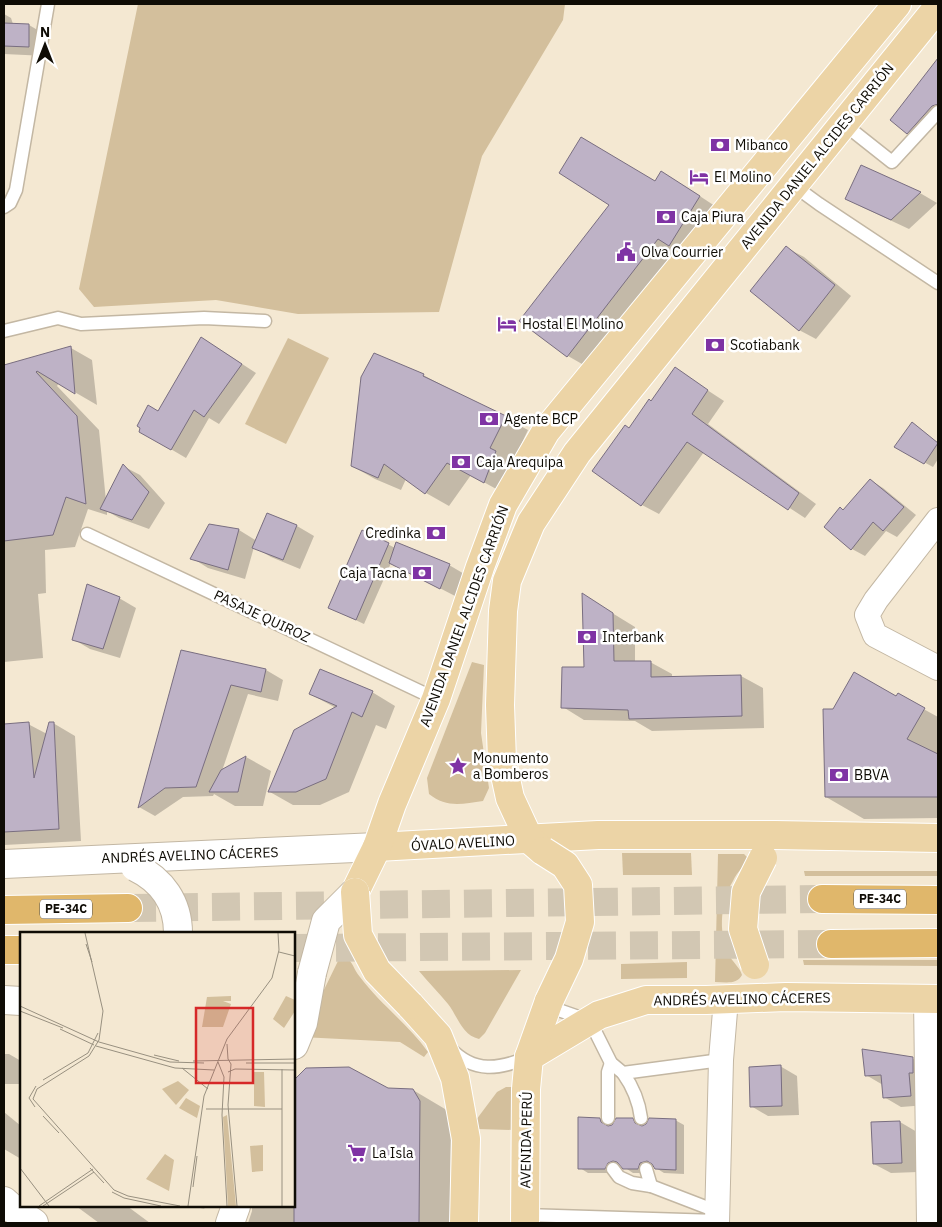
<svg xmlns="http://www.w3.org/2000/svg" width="942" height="1227" font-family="'IBM Plex Sans',sans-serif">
<rect width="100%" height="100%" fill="#f4e8d2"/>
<!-- green -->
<g fill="#d3bf9c">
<polygon points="138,4 565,4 563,20 482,156 439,312 298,314 216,300 94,307 79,289"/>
<polygon points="288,338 329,358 286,444 245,424"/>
<path d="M472,662L484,665L481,733L489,788L483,801C462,804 446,808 429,794L427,778Z"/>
<polygon points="622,853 691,853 692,875 623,875"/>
<path d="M718,854H744L749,859C744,866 737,872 733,881C721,901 718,931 728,953C731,961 740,967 742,975C737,985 725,982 715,982Z"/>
<polygon points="804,871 938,871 938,876 805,876"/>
<path d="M344,956C354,962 353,969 360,977C380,1004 408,1024 428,1052L424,1057L400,1042L301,1037L338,961Z"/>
<polygon points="803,960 938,960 938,966 804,965"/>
<polygon points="687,962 687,978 621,979 621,964"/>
<path d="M521,970L485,1033L479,1039C462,1035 458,1017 448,1004C439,993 428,982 419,971Z"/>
<polygon points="506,1087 514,1087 513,1130 477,1129 476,1120 497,1092"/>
</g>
<!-- shadow -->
<g fill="#0003">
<polygon points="4,14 11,18 13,24 29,25 46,35 46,56 4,54"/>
<polygon points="938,61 938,113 916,137 891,119"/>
<polygon points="862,167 920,193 937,203 909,229 864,208 847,199"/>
<polygon points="655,182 683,185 721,210 589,368 568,356"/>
<polygon points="787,248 804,257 851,296 816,339 799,330"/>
<polygon points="216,347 256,373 219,424 209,418 186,458 140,431"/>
<polygon points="71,348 92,360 97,405 59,383 57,386 99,430 106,501 123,466 140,475 165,503 149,529 119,518 107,511 107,515 88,509 75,547 45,550 46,593 38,594 43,658 4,662 4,366"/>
<polygon points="675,369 724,401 708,424 816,504 805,518 704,452 659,514 642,505 629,429 652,402"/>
<polygon points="423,375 528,430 513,462 507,495 471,475 449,506 426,493 406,479 401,490 375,479 352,466"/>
<polygon points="920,429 938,443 938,459 933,467 896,447"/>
<polygon points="870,480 883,488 916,515 897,537 886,531 865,556 852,549 825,527 840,508 844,510"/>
<polygon points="268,514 297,526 314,536 300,569 271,557 254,547 245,579 208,568 192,558 210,525 239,530 257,541"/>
<polygon points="363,531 395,548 449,565 466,575 457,597 391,563 364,624 330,608"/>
<polygon points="119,598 136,608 120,658 90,649 73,639"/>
<polygon points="604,608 635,627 635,662 650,662 672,674 672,678 741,676 763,688 764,728 652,731 635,721 584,720 563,707 585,668"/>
<polygon points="182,651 266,670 283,680 278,701 248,694 222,771 246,757 271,771 263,806 235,806 214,794 213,796 183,797 155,816 139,807"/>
<polygon points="372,692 395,706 386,729 376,725 349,792 320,805 293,805 270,792 336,708 310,694"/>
<polygon points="898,695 938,717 938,818 864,819 826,797 834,710 897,697"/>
<polygon points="53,723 75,736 81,841 4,845 4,725 28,724 47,734"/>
<polygon points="4,1054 9,1054 21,1061 21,1084 4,1084"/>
<polygon points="913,1059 930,1068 927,1105 901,1107 884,1097 883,1085 866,1075"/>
<polygon points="780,1066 797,1076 799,1115 768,1116 751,1106"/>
<polygon points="307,1069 388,1089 413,1090 445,1109 451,1120 450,1223 248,1223 252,1211 252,1206 294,1206 294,1081"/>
<polygon points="4,1112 21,1126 21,1159 4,1149"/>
<polygon points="600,1119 608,1124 609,1127 632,1119 641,1124 642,1127 675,1120 684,1125 684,1174 664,1173 656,1168 654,1166 649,1167 646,1173 633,1173 621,1165 616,1167 613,1173 588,1173 580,1168"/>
<polygon points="900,1122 917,1132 918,1172 891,1173 874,1164"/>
<polygon points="76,1206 127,1206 150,1223 99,1223"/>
<polygon points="190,1206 201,1206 205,1209"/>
</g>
<!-- building -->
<g fill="#beb2c6" stroke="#796e80">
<polygon points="4,23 29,24 29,47 4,46"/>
<polygon points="938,58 938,104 932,106 907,134 890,120"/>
<polygon points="581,137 655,181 661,171 700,196 669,246 658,239 567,357 519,321 609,205 559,173"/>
<polygon points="861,165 921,192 891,220 845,199"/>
<polygon points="786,246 835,285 799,331 750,291"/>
<polygon points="201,337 242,364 204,417 194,410 171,450 139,432 140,428 137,426 148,405 158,411"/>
<polygon points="71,346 75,394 37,371 36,372 77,416 86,504 66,497 53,535 4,541 4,365"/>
<polygon points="374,353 424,374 423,376 506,416 490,448 496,451 484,483 447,463 425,494 384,464 378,478 351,466 361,377"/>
<polygon points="675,367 708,390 692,414 799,493 788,510 687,442 641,506 592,471 625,425 629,428 649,399 651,401"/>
<polygon points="912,422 938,443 924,464 894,447"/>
<polygon points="123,464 149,492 132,520 100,509"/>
<polygon points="870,479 904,507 883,531 873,522 851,550 824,527 840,507 843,510"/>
<polygon points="267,513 297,525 283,560 252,548"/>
<polygon points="209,524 239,529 228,570 190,559"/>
<polygon points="362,530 389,543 356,620 328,608"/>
<polygon points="396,542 450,564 440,589 389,563"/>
<polygon points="87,584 120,597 103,649 72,640"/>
<polygon points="582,593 613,613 614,661 651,661 651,677 741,675 742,716 629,719 628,710 561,708 562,667 584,667"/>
<polygon points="181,650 266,669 261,692 231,685 196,787 165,788 138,808"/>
<polygon points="320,669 373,691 362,717 352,712 326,779 296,792 268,792 294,730 337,706 309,694"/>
<polygon points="854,672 896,696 898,693 925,708 907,739 938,754 938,797 825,797 823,709 833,709"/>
<polygon points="29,722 34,778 49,722 54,722 59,829 4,832 4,724"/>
<polygon points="246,756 238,792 209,792 221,770"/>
<polygon points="862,1049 913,1057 913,1073 909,1073 911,1096 883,1098 881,1075 865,1076"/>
<polygon points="781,1065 782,1106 750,1107 749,1067"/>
<polygon points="349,1067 388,1088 413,1089 420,1101 419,1223 294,1223 294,1080 306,1068"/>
<polygon points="578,1117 600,1118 601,1122 608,1126 612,1125 616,1118 633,1118 635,1123 642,1126 646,1124 649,1118 676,1119 676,1170 655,1169 652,1164 647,1161 640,1163 638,1169 623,1169 617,1162 613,1161 608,1163 605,1169 578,1169"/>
<polygon points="900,1121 902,1163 873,1164 871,1122"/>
</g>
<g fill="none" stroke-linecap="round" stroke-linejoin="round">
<!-- highway-tunnel -->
<g stroke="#d2c7b3" stroke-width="28" stroke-dasharray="28 14" stroke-linecap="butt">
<polyline points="128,908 822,899"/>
<polyline points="294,948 831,944"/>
</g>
<!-- lane casing -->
<g stroke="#c3b7a3" stroke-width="15">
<g id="lane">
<polyline points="844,124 892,162 938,112"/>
<polyline points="793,185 819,204 938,283"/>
<polyline points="4,207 10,203 16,190 48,4"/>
<polyline points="4,331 58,318 81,324 204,318 265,321"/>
<polyline points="87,534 436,699"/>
<polyline points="547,1006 590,1021 611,1063 623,1073 721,1060"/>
<path d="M450,1048C474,1074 500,1069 529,1057"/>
<path d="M623,1073C633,1087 639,1102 641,1118"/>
<polyline points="608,1118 608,1072 611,1063"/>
<polyline points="613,1169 619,1177 632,1183 651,1186 716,1211"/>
<polyline points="646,1169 651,1186"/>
<polyline points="525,1215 717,1221"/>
</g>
</g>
<!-- street casing -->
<g stroke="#c3b7a3" stroke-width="26">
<g id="street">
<polyline points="938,520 876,600 867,615 875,635 938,668"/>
<polyline points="926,998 929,1223"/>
<polyline points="717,1223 721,1060 726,999"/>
</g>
</g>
<!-- secondary casing -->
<g stroke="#c3b7a3" stroke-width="30">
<g id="secondary">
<polyline points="4,864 377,847"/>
<polyline points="4,1000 21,1001"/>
<polyline points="294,1045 303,1023 312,973"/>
<polyline points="4,1201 13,1209 34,1223"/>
<polyline points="230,1223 236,1206"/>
</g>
</g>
<!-- primary casing -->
<g stroke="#fff" stroke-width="30">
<g id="primary">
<polyline points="377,847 598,835 775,835 938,838"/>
<polyline points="543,851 529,839 510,798 502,761 500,705 503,611 507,581 531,523 577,453 938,7"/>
<polyline points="355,892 377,847 392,804 436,699 480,567 503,505 546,431 897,4"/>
<polyline points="410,1005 438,1036 455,1078 466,1139 464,1223"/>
<polyline points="529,1057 599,1015 646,1000 706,1000 786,997 938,999"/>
<polyline points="525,1223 526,1089 529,1057 549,1001"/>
</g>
</g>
<!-- highway casing -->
<g stroke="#fff" stroke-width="30">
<g id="highway">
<polyline points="822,899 938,900"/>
<polyline points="4,910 128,908"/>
<polyline points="831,944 938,943"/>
<polyline points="4,950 21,950"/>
</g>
</g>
<!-- lane -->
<use href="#lane" stroke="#fff" stroke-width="12"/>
<!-- street -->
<use href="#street" stroke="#fff" stroke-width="24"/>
<!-- secondary -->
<use href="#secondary" stroke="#fff" stroke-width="28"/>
<!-- primary -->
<use href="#primary" stroke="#ecd4a6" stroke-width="28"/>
<!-- highway -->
<use href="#highway" stroke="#e0b76b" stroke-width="28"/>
<!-- secondary-bridge casing -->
<g stroke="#c3b7a3" stroke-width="30" stroke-linecap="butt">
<g id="secondary-bridge">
<path d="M135,867C162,880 178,903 178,933"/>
<polyline points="312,973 326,921 355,892"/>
</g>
</g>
<!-- primary-bridge casing -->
<g stroke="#fff" stroke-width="30" stroke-linecap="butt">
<g id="primary-bridge">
<polyline points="543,851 565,865 578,885 580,922 569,959 549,1001"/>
<polyline points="355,892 358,935 377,971 410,1005"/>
<polyline points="755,965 743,929 746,892 763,858"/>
</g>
</g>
<!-- secondary-bridge -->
<use href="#secondary-bridge" stroke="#fff" stroke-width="28"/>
<!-- primary-bridge -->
<use href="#primary-bridge" stroke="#ecd4a6" stroke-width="28"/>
</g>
<!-- icons -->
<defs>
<g id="bank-bare" transform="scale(1.5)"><path d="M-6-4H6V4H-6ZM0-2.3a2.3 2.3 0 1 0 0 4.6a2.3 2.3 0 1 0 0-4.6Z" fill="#7f33a4" stroke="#fff" stroke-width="2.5" paint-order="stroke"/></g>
<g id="hotel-bare" transform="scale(1.5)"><path d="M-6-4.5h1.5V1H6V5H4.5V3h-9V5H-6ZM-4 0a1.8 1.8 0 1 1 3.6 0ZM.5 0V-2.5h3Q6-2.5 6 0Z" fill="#7f33a4" stroke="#fff" stroke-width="2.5" paint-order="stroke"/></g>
<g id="civic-bare" transform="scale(1.5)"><path d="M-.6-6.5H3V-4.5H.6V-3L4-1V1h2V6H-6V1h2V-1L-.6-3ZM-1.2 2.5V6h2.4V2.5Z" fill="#7f33a4" stroke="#fff" stroke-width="2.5" paint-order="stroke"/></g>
<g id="sight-bare" transform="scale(1.5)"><path d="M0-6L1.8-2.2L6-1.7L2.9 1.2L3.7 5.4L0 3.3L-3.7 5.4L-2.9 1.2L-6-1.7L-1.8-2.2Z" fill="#7f33a4" stroke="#fff" stroke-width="2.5" paint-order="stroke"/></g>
<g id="supermarket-bare" transform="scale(1.5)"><path d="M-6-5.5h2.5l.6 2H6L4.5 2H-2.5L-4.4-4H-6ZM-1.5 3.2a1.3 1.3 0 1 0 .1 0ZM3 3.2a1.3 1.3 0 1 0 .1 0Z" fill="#7f33a4" stroke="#fff" stroke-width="2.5" paint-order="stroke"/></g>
</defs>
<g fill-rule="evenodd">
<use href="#bank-bare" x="720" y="145"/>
<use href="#hotel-bare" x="699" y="177"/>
<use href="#bank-bare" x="666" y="217"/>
<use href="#civic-bare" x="626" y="252"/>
<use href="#hotel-bare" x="507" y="324"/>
<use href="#bank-bare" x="715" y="345"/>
<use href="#bank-bare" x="489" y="419"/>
<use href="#bank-bare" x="461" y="462"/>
<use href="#bank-bare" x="436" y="533"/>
<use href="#bank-bare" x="422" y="573"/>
<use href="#bank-bare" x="587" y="637"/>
<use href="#sight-bare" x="458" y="766"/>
<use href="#bank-bare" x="839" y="775"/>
<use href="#supermarket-bare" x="357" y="1153"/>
</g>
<g text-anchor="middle" stroke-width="5" stroke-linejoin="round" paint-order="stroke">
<!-- shield labels -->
<g fill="#fff" stroke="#575550" stroke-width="1">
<rect x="854" y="889.5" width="52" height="19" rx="4"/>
<rect x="40" y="899.5" width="52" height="19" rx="4"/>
</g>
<g font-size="12" font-weight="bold" fill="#0f0c05">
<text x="880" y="903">PE-34C</text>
<text x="66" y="913">PE-34C</text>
</g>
<!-- poi labels -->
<g font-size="14" fill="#0f0c05" stroke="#fff" text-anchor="start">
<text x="735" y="150">Mibanco</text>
<text x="714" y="182">El Molino</text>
<text x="681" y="222">Caja Piura</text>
<text x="641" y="257">Olva Courrier</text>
<text x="522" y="329">Hostal El Molino</text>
<text x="730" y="350">Scotiabank</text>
<text x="504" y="424">Agente BCP</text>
<text x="476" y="467">Caja Arequipa</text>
<text x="421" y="538" text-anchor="end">Credinka</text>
<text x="407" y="578" text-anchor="end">Caja Tacna</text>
<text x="602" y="642">Interbank</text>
<text x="473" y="763">Monumento<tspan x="473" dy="16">a Bomberos</tspan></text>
<text x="854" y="780">BBVA</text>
<text x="372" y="1158">La Isla</text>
</g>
<!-- street labels -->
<g font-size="14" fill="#0f0c05" stroke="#fff">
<text transform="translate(817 156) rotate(-51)" y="5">AVENIDA DANIEL ALCIDES CARRIÓN</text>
<text transform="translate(262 616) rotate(25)" y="5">PASAJE QUIROZ</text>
<text transform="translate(464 616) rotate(-70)" y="5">AVENIDA DANIEL ALCIDES CARRIÓN</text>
<text transform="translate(463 843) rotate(-3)" y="5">ÓVALO AVELINO</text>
<text transform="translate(190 855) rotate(-2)" y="5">ANDRÉS AVELINO CÁCERES</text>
<text transform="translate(742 999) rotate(-1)" y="5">ANDRÉS AVELINO CÁCERES</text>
<text transform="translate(526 1140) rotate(-89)" y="5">AVENIDA PERÚ</text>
</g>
</g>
<!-- overview -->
<g transform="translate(20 932)">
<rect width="275" height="275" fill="#f4e8d2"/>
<path d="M211,64V69H203L211,72L203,95H182L187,65ZM266,64L275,68V79L264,96L253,87ZM234,140H244L245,175L234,174ZM158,149L169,158L156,173L142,157ZM166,166L180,174L177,186L159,176ZM207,183L216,274H208L203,185ZM243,213V239L232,240L230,214ZM145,222L154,228L149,259L126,247Z" fill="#d3bf9c"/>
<path fill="none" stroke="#989080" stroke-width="1" d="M65,1L83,79L79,108L69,124L17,157L13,167L94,258L108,264L160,274M66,12L72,30M259,20L275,24M0,74L79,110L150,130L184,131M0,79L43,96M40,97L74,113M207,112L208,127M76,114L155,136L194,138M134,123L159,129M208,127L211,132L208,173L217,274M173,129L275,127M198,130L204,145L202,183L207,274M226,131H275M162,136L188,157M208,140L215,137L275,138M23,148L68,121L78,101M15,175L9,166L16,154M186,177H262M23,184L39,201M0,236L29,274M70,236L84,251M173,255L177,224M92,260L104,266L141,274M19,274L73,237M23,274L74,240M168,274L184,164L207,107L252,46L259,18L258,1M262,274V137"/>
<path fill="#d62828" fill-opacity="0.15" stroke="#d62828" stroke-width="2.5" d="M176,76H233V151H176Z"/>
<rect width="275" height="275" fill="none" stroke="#0f0c05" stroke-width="2.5"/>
</g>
<!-- border -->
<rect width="942" height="1227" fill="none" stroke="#0f0c05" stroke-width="10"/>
<!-- north arrow -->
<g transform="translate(45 45)" stroke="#ffffff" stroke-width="4" paint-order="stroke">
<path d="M0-4L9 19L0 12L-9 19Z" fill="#0f0c05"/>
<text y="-8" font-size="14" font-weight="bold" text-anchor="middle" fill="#0f0c05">N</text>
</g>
</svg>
